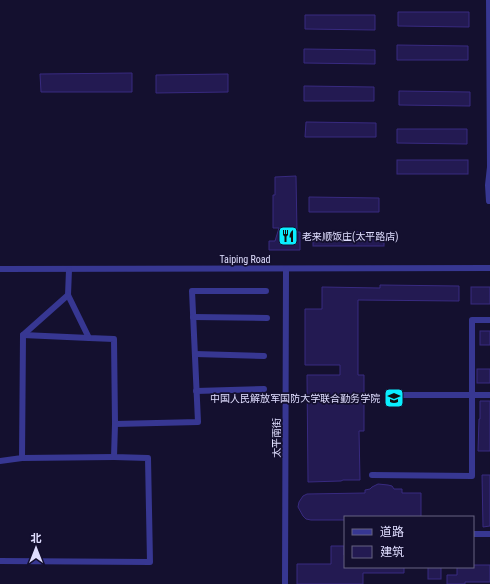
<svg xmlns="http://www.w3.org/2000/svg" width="490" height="584" font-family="'Roboto Condensed','Noto Sans SC',sans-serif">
<rect width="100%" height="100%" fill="#14102f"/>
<!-- building -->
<g fill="#231a52" stroke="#382a80">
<polygon points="398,12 469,12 469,27 398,26"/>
<polygon points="305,15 375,15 375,30 305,29"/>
<polygon points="397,45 468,46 468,60 397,60"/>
<polygon points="304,49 375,50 375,64 304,63"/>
<polygon points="132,73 132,92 41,92 40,74"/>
<polygon points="228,74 228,92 156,93 156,75"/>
<polygon points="304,86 374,87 374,101 304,101"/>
<polygon points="399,91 470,92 470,106 399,105"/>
<polygon points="306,122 376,123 376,137 305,137"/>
<polygon points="397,129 467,129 467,144 397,143"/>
<rect x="397" y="160" width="71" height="14"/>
<polygon points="296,176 297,232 300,232 300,250 269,250 269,241 275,241 279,228 273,228 273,195 275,195 275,177"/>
<polygon points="309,197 379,198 379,212 309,212"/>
<rect x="313" y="232" width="71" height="14"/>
<polygon points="380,285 459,286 459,301 358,300 358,375 364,375 364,431 359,431 360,480 343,480 341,481 308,482 307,375 340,375 340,365 305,365 305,309 322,309 322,287 380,288"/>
<rect x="471" y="287" width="19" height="17"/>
<rect x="480" y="331" width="10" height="14"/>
<rect x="477" y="369" width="13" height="14"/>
<polygon points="480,401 490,401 490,451 478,451 479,419 480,419"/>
<polygon points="482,475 490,475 490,526 483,527"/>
<polygon points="378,484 388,485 392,486 394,489 402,489 402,493 421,493 421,517 345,517 345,520 311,520 306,519 303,516 298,507 299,502 303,496 307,494 365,493 365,490 370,489 372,487"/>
<polygon points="331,546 344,546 344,555 345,555 345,567 404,567 404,573 363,573 363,584 297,584 297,564 331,564"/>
<polygon points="473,565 490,565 490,582 465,582 465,584 447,584 447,575 457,575 457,567 473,567"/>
<rect x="428" y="567" width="13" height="12"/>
</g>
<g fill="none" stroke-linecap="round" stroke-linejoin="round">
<!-- minor -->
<g stroke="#373792" stroke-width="6">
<polyline points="489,201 488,185 490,167 489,0"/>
<polyline points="0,269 490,268"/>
<polyline points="69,270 68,295 89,338 114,339 115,424 198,422 192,291 266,291"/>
<polyline points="193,317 267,318"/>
<polyline points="23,335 89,338"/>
<polyline points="195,354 264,356"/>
<polyline points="196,391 264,389"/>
<polyline points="401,395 490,395"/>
<polyline points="22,458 114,457"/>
<polyline points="0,461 22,458 23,335 68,295"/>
<polyline points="372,475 472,476 472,320 490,320"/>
<polyline points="473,534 490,534"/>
<polyline points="0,561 150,562 148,458 114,457 115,424"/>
<polyline points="285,584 286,269"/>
</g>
</g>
<!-- icons -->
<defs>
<g id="restaurant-square" transform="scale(1)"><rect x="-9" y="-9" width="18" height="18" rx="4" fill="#0aeeff" stroke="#14102f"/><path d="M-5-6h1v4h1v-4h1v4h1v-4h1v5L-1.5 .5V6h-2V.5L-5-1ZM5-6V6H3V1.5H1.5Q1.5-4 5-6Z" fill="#111"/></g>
<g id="university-square" transform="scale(1)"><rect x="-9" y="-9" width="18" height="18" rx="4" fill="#0aeeff" stroke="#14102f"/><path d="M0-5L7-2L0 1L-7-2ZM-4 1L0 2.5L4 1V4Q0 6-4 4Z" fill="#111"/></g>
</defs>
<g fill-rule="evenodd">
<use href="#restaurant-square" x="288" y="236"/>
<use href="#university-square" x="394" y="398"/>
</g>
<g text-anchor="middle" stroke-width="3.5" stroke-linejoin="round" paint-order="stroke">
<!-- poi labels -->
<g font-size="10" fill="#e0deff" stroke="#14102f" text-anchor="start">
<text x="302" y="240">老来顺饭庄(太平路店)</text>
<text x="380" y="402" text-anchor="end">中国人民解放军国防大学联合勤务学院</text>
</g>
<!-- street labels -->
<g font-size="10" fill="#e0deff" stroke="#14102f">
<text x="245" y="263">Taiping Road</text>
<text transform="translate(276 438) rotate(-90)" y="4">太平南街</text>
</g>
</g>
<!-- legend -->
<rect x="344" y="516" width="130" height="52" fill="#14102f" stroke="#666282"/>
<rect x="352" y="529" width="20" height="6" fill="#373792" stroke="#666282"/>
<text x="380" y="536" font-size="12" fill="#e0deff">道路</text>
<rect x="352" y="546" width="20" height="12" fill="#231a52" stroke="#666282"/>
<text x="380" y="556" font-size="12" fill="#e0deff">建筑</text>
<!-- north arrow -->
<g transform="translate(36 548)" stroke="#14102f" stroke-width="3" paint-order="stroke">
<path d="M0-3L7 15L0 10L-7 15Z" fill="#e0deff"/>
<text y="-6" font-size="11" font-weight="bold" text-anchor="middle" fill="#e0deff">北</text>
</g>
</svg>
